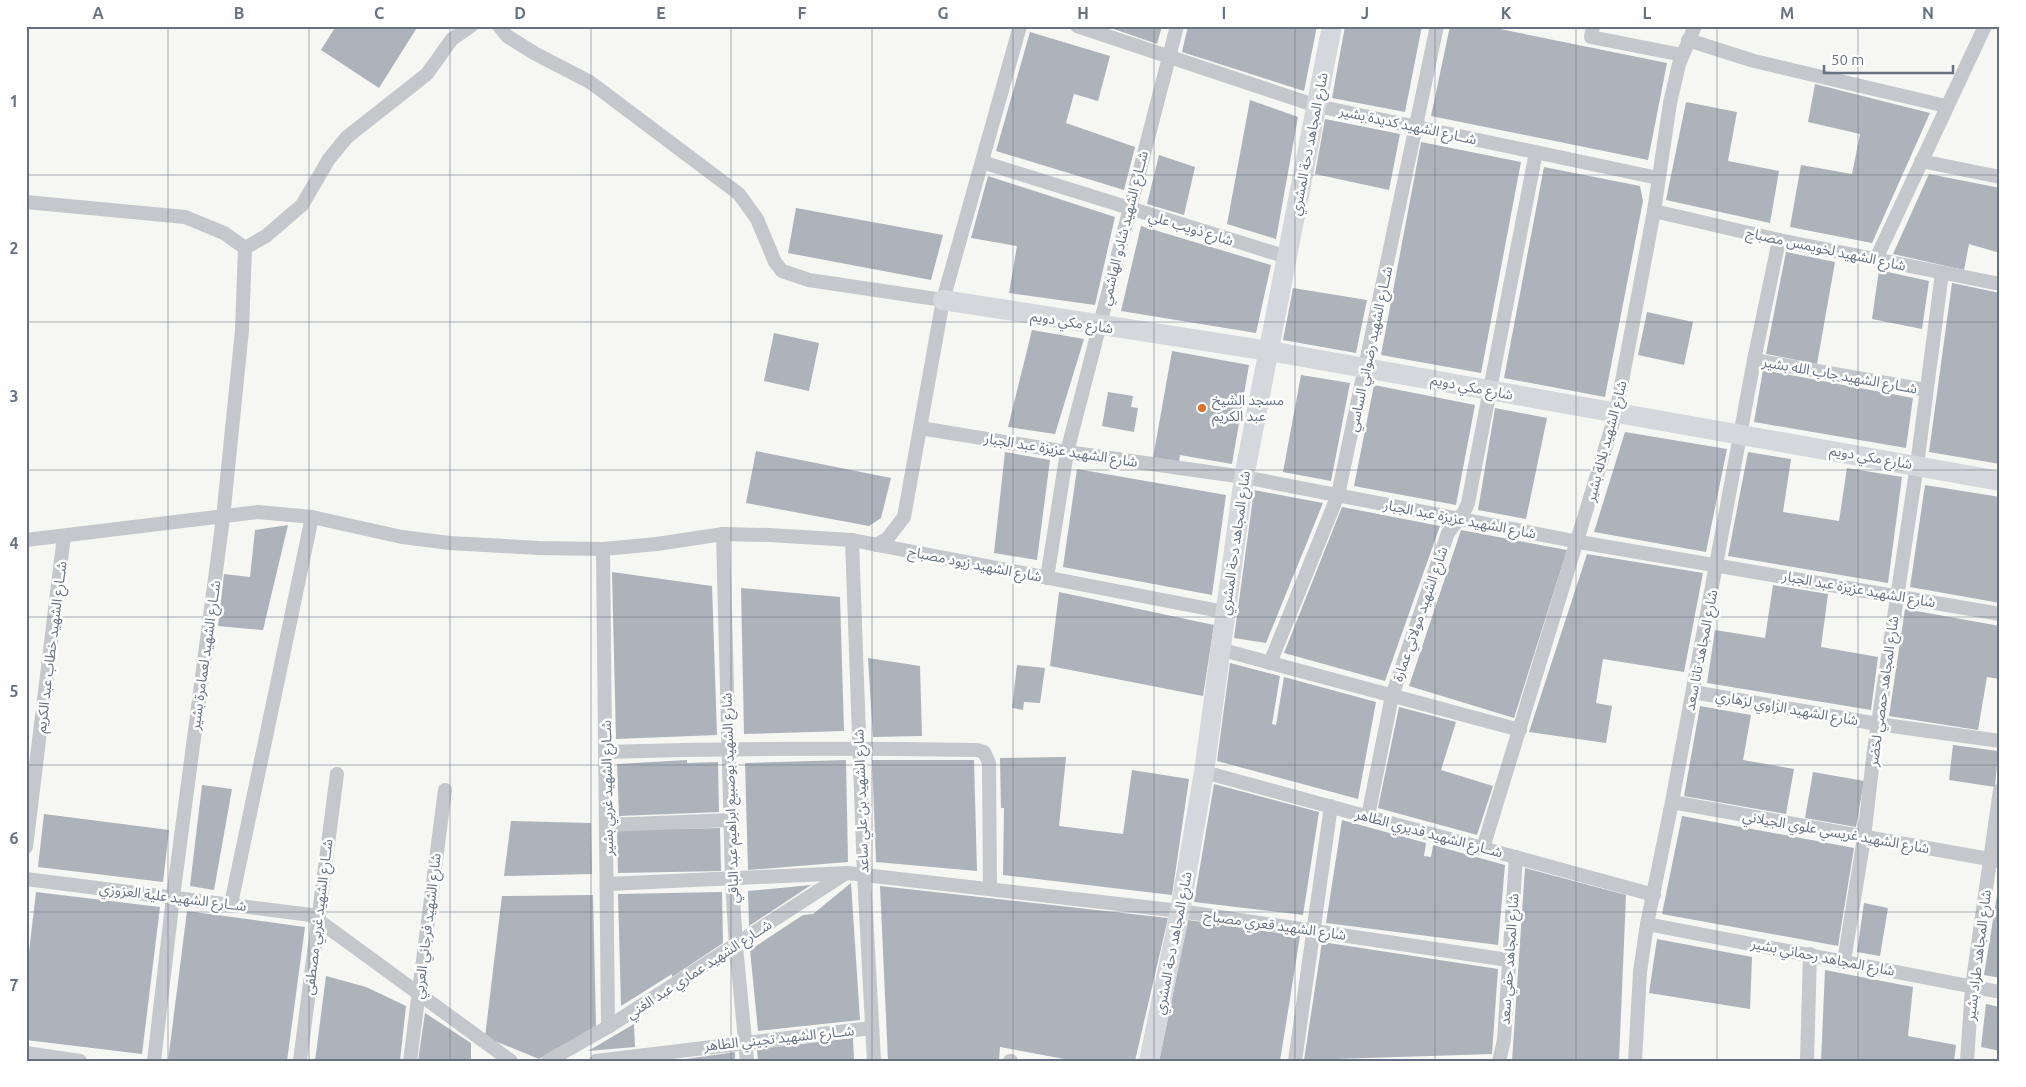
<svg xmlns="http://www.w3.org/2000/svg" width="2026" height="1087" font-family="Ubuntu,'Noto Sans Arabic',sans-serif">
<rect width="100%" height="100%" fill="#f6f6f3"/>
<!-- building -->
<g fill="#adb3ba">
<polygon points="336,26 418,26 379,88 321,50"/>
<polygon points="1105,26 1162,26 1157,44"/>
<polygon points="1188,26 1317,26 1304,91 1182,52"/>
<polygon points="1345,26 1422,26 1405,112 1332,98"/>
<polygon points="1450,26 1485,26 1667,63 1648,160 1431,116"/>
<polygon points="1030,32 1110,56 1098,101 1074,94 1066,123 1135,147 1124,190 996,151"/>
<polygon points="1815,84 1930,113 1872,243 1790,227 1801,165 1852,174 1860,134 1808,122"/>
<polygon points="1250,100 1298,117 1276,239 1227,224"/>
<polygon points="1686,102 1737,112 1728,161 1779,171 1770,223 1666,200"/>
<polygon points="1325,119 1400,134 1389,190 1315,174"/>
<polygon points="1421,142 1521,162 1481,373 1381,355"/>
<polygon points="1159,155 1195,167 1184,215 1147,204"/>
<polygon points="1544,167 1640,186 1643,201 1605,397 1504,378"/>
<polygon points="1929,174 2000,188 2000,253 1969,244 1964,270 1893,254"/>
<polygon points="988,176 1115,217 1095,305 1009,293 1017,246 971,238"/>
<polygon points="796,208 943,235 931,280 788,253"/>
<polygon points="1141,226 1271,265 1256,333 1121,311"/>
<polygon points="1786,252 1835,262 1817,364 1766,354"/>
<polygon points="1879,270 1929,281 1922,329 1872,319"/>
<polygon points="1952,283 2000,293 2000,464 1929,452"/>
<polygon points="1293,288 1367,300 1356,353 1283,340"/>
<polygon points="1647,312 1693,322 1684,365 1638,355"/>
<polygon points="1032,330 1084,339 1055,434 1008,427"/>
<polygon points="774,333 819,343 809,391 764,381"/>
<polygon points="1172,351 1249,365 1232,464 1180,455 1179,462 1153,458"/>
<polygon points="1763,370 1913,398 1906,448 1754,422"/>
<polygon points="1301,375 1350,383 1331,481 1283,472"/>
<polygon points="1374,385 1475,405 1456,505 1354,486"/>
<polygon points="1108,392 1133,396 1131,407 1138,408 1134,432 1102,426"/>
<polygon points="1495,408 1547,418 1526,519 1478,510"/>
<polygon points="1625,432 1727,449 1706,552 1594,532"/>
<polygon points="756,451 891,478 881,518 869,526 746,503"/>
<polygon points="1005,452 1050,460 1037,560 994,553"/>
<polygon points="1748,452 1791,459 1783,512 1839,521 1847,468 1902,477 1888,583 1728,556"/>
<polygon points="1077,469 1226,495 1212,595 1063,567"/>
<polygon points="1925,485 2000,497 2000,603 1910,587"/>
<polygon points="1254,490 1323,503 1266,643 1234,638"/>
<polygon points="1342,507 1440,526 1385,681 1284,653"/>
<polygon points="288,525 263,630 218,626 224,574 250,577 255,530"/>
<polygon points="1461,530 1567,550 1514,718 1409,686"/>
<polygon points="1587,554 1703,573 1684,672 1603,659 1596,703 1612,706 1606,743 1529,732"/>
<polygon points="612,572 712,586 717,735 616,739"/>
<polygon points="1773,585 1828,594 1821,647 1878,657 1871,710 1707,683 1715,630 1765,638"/>
<polygon points="741,588 840,597 844,731 744,734"/>
<polygon points="1059,592 1214,625 1203,696 1050,666"/>
<polygon points="1905,609 2000,626 2000,679 1987,677 1978,730 1889,716"/>
<polygon points="868,658 920,666 922,736 873,737"/>
<polygon points="1230,663 1280,676 1272,724 1276,725 1284,677 1376,702 1358,799 1217,761"/>
<polygon points="1017,665 1045,668 1040,703 1024,702 1023,710 1012,708"/>
<polygon points="1700,706 1751,715 1743,760 1794,769 1786,814 1684,796"/>
<polygon points="1399,707 1456,722 1441,770 1493,786 1477,835 1378,808"/>
<polygon points="1953,745 1998,751 1995,787 1949,780"/>
<polygon points="1066,757 1059,826 1123,834 1132,770 1189,779 1172,895 1003,875 1004,808 1001,808 1000,758"/>
<polygon points="687,760 687,763 718,762 719,812 619,816 617,764"/>
<polygon points="846,760 848,862 748,870 745,763"/>
<polygon points="872,760 974,760 977,871 876,862"/>
<polygon points="1813,772 1864,781 1856,827 1805,818"/>
<polygon points="1214,784 1319,812 1303,915 1194,902"/>
<polygon points="202,785 232,789 214,890 190,886"/>
<polygon points="44,814 169,830 163,882 38,867"/>
<polygon points="1682,816 1854,848 1838,946 1662,914"/>
<polygon points="1342,820 1426,843 1424,856 1431,857 1433,845 1505,865 1498,945 1326,923"/>
<polygon points="511,821 591,823 592,874 504,876"/>
<polygon points="720,828 721,871 618,873 617,830"/>
<polygon points="1525,868 1626,895 1619,1061 1512,1061"/>
<polygon points="851,883 860,1020 758,1031 750,950 803,915 813,914"/>
<polygon points="1999,883 2000,883 2000,978 1984,975"/>
<polygon points="811,885 749,926 748,891"/>
<polygon points="880,886 1168,918 1135,1061 1075,1061 1000,1047 999,1061 888,1061"/>
<polygon points="36,892 160,907 142,1054 26,1040 26,977"/>
<polygon points="722,892 723,943 672,977 672,974 621,1006 618,894"/>
<polygon points="593,895 596,1026 539,1059 485,1037 502,896"/>
<polygon points="1864,903 1888,908 1880,956 1857,952"/>
<polygon points="187,911 305,927 287,1061 168,1061"/>
<polygon points="1188,920 1300,936 1280,1061 1159,1061"/>
<polygon points="1657,939 1752,957 1750,1009 1649,993"/>
<polygon points="1322,942 1498,969 1492,1054 1304,1060"/>
<polygon points="1825,970 1913,987 1908,1036 1956,1045 1954,1061 1821,1061"/>
<polygon points="326,976 366,987 406,1006 400,1061 315,1061"/>
<polygon points="1986,1004 2000,1007 2000,1051 1981,1047"/>
<polygon points="425,1013 471,1043 471,1061 418,1061"/>
<polygon points="634,1024 635,1047 588,1051"/>
<polygon points="853,1038 854,1061 758,1061 757,1049"/>
<polygon points="735,1052 735,1061 679,1061 679,1060"/>
</g>
<g fill="none" stroke-linecap="round" stroke-linejoin="round">
<!-- street -->
<g stroke="#c4c7cb" stroke-width="14">
<polyline points="499,26 507,36 534,53 590,82 739,194 757,219 775,262 782,271 809,280 943,300"/>
<polyline points="1077,26 1317,106 1658,178"/>
<polyline points="1593,26 1591,37 1682,55"/>
<polyline points="1688,40 1754,61 1946,106"/>
<polyline points="1921,161 2000,177"/>
<polyline points="982,162 1287,257"/>
<polyline points="26,202 185,217 224,233 245,248"/>
<polyline points="1654,211 1779,240 2000,284"/>
<polyline points="245,248 266,236 302,205 329,159 347,137 427,74 452,39 471,26"/>
<polyline points="1876,259 1985,26"/>
<polyline points="1754,360 1926,390"/>
<polyline points="920,428 1067,452 1244,477 1579,542 2000,614"/>
<polyline points="723,534 732,880 736,946 747,1061"/>
<polyline points="26,540 258,512 312,517 402,537 450,543 539,548 603,549 657,544 723,534 769,535 852,540 1225,612"/>
<polyline points="852,540 864,875 874,1061"/>
<polyline points="876,545 887,539 904,517 943,300 1020,26"/>
<polyline points="603,549 608,1027"/>
<polyline points="1047,578 1067,452 1177,26"/>
<polyline points="1219,649 1520,730"/>
<polyline points="1270,663 1338,495 1437,26"/>
<polyline points="1693,692 1878,724 2000,741"/>
<path d="M606,752C730,748 853,748 977,750L984,752L989,763L990,888"/>
<polyline points="1204,772 1654,895"/>
<polyline points="1672,802 2000,861"/>
<polyline points="1368,816 1392,696 1448,533 1464,512 1468,503 1536,152"/>
<polyline points="607,825 731,820"/>
<polyline points="26,847 64,536"/>
<polyline points="1483,848 1616,413 1654,211 1670,103 1679,64 1695,26"/>
<polyline points="26,879 311,915 511,1061"/>
<polyline points="608,884 847,873 1180,911 1508,960"/>
<polyline points="231,904 312,517"/>
<polyline points="1647,924 2000,992"/>
<polyline points="1844,961 1864,838 1874,750 1917,465 1942,273"/>
<polyline points="26,1053 80,1061"/>
<polyline points="154,1061 173,897 223,518 242,330 245,248"/>
<polyline points="300,1061 337,774"/>
<polyline points="410,1061 445,790"/>
<polyline points="548,1061 608,1027 846,873"/>
<polyline points="596,1061 872,1028"/>
<polyline points="1010,1061 1011,1061"/>
<polyline points="1295,1061 1331,806"/>
<polyline points="1499,1061 1504,1040 1516,857"/>
<polyline points="1635,1061 1640,972 1647,924 1672,802 1754,360 1779,240"/>
<polyline points="1807,1061 1810,954"/>
<polyline points="1967,1061 1972,987 2000,790"/>
</g>
<!-- secondary -->
<g stroke="#d4d8dc" stroke-width="20">
<polyline points="943,300 1269,351 2000,481"/>
<polyline points="1149,1061 1180,911 1204,772 1244,477 1332,26"/>
</g>
</g>
<!-- grid -->
<path fill="none" stroke="#667284" stroke-width="1" stroke-opacity="0.55" d="M168,26V1061M309,26V1061M450,26V1061M591,26V1061M731,26V1061M872,26V1061M1013,26V1061M1154,26V1061M1295,26V1061M1435,26V1061M1576,26V1061M1717,26V1061M1858,26V1061M26,175H2000M26,322H2000M26,470H2000M26,617H2000M26,765H2000M26,912H2000"/>
<!-- markers -->
<circle fill="#df712a" stroke="#fff" stroke-width="2" cx="1202" cy="408" r="5"/>
<g text-anchor="middle" stroke-width="5" stroke-linejoin="round" paint-order="stroke">
<!-- street labels -->
<g font-size="14" fill="#667284" stroke="#fff">
<text transform="translate(1408 125) rotate(12)" y="5">شــارع الشهيد كديدة بشير</text>
<text transform="translate(1309 144) rotate(-79)" y="5">شارع المجاهد دحة المشري</text>
<text transform="translate(1124 228) rotate(-76)" y="5">شــارع الشهيد شادو الهاشمي</text>
<text transform="translate(1191 228) rotate(17)" y="5">شارع ذويب علي</text>
<text transform="translate(1826 249) rotate(12)" y="5">شارع الشهيد لخويمس مصباح</text>
<text transform="translate(1072 322) rotate(9)" y="5">شارع مكي دويم</text>
<text transform="translate(1370 349) rotate(-78)" y="5">شــارع الشهيد رضواني الساسي</text>
<text transform="translate(1840 375) rotate(10)" y="5">شــارع الشهيد جاب الله بشير</text>
<text transform="translate(1472 387) rotate(11)" y="5">شارع مكي دويم</text>
<text transform="translate(1606 441) rotate(-75)" y="5">شارع الشهيد بلالة بشير</text>
<text transform="translate(1061 450) rotate(9)" y="5">شارع الشهيد عزيزة عبد الجبار</text>
<text transform="translate(1871 457) rotate(10)" y="5">شارع مكي دويم</text>
<text transform="translate(1460 519) rotate(11)" y="5">شارع الشهيد عزيزة عبد الجبار</text>
<text transform="translate(1235 543) rotate(-82)" y="5">شارع المجاهد دحة المشري</text>
<text transform="translate(975 564) rotate(11)" y="5">شارع الشهيد زيود مصباح</text>
<text transform="translate(1859 589) rotate(10)" y="5">شارع الشهيد عزيزة عبد الجبار</text>
<text transform="translate(1420 614) rotate(-71)" y="5">شارع الشهيد مولاتي عمارة</text>
<text transform="translate(51 647) rotate(-83)" y="5">شــارع الشهيد خطاب عبد الكريم</text>
<text transform="translate(1701 650) rotate(-79)" y="5">شارع المجاهد تاتا سعد</text>
<text transform="translate(205 655) rotate(-82)" y="5">شــارع الشهيد لعمامرة بشير</text>
<text transform="translate(1883 691) rotate(-82)" y="5">شارع المجاهد حمصي لخضر</text>
<text transform="translate(1787 708) rotate(10)" y="5">شارع الشهيد الزاوي لزهاري</text>
<text transform="translate(607 788) rotate(-91)" y="5">شــارع الشهيد غربي بشير</text>
<text transform="translate(730 798) rotate(-92)" y="5">شارع الشهيد بوصبيع ابراهيم عبد الباقي</text>
<text transform="translate(861 801) rotate(-92)" y="5">شارع الشهيد بن علي ساعد</text>
<text transform="translate(1836 832) rotate(10)" y="5">شارع الشهيد غريسي علوي الجيلاني</text>
<text transform="translate(1429 833) rotate(15)" y="5">شــارع الشهيد قديري الطاهر</text>
<text transform="translate(173 897) rotate(7)" y="5">شــارع الشهيد علية العزوزي</text>
<text transform="translate(318 917) rotate(-83)" y="5">شــارع الشهيد غربي مصطفى</text>
<text transform="translate(1275 925) rotate(8)" y="5">شارع الشهيد قعري مصباح</text>
<text transform="translate(427 926) rotate(-83)" y="5">شارع الشهيد فرجاني العربي</text>
<text transform="translate(1173 943) rotate(-79)" y="5">شارع المجاهد دحة المشري</text>
<text transform="translate(1978 955) rotate(-83)" y="5">شارع المجاهد طراد بشير</text>
<text transform="translate(1823 957) rotate(11)" y="5">شارع المجاهد رحماني بشير</text>
<text transform="translate(1509 959) rotate(-86)" y="5">شارع المجاهد حفي سعد</text>
<text transform="translate(699 969) rotate(-33)" y="5">شــارع الشهيد عماري عبد الغني</text>
<text transform="translate(779 1038) rotate(-6)" y="5">شــارع الشهيد تجيني الطاهر</text>
</g>
<!-- poi labels -->
<g font-size="14" fill="#667284" stroke="#fff" text-anchor="start">
<text x="1212" y="405">مسجد الشيخ<tspan x="1212" dy="16">عبد الكريم</tspan></text>
</g>
</g>
<!-- border -->
<rect width="2026" height="1087" fill="none" stroke="#ffffff" stroke-width="55"/>
<!-- scale -->
<path d="M1824 65v8h129v-8" fill="none" stroke="#667284" stroke-width="2.5"/>
<text x="1831" y="65" font-size="15" fill="#667284" stroke="#ffffff" stroke-width="4" paint-order="stroke">50 m</text>
<rect x="28" y="28" width="1970" height="1032" fill="none" stroke="#667284" stroke-width="2"/>
<g font-size="16" text-anchor="middle" font-weight="bold" fill="#667284">
<text x="98" y="19">A</text>
<text x="239" y="19">B</text>
<text x="379" y="19">C</text>
<text x="520" y="19">D</text>
<text x="661" y="19">E</text>
<text x="802" y="19">F</text>
<text x="943" y="19">G</text>
<text x="1083" y="19">H</text>
<text x="1224" y="19">I</text>
<text x="1365" y="19">J</text>
<text x="1506" y="19">K</text>
<text x="1647" y="19">L</text>
<text x="1787" y="19">M</text>
<text x="1928" y="19">N</text>
<text x="14" y="107">1</text>
<text x="14" y="254">2</text>
<text x="14" y="402">3</text>
<text x="14" y="549">4</text>
<text x="14" y="697">5</text>
<text x="14" y="844">6</text>
<text x="14" y="991">7</text>
</g>
</svg>
